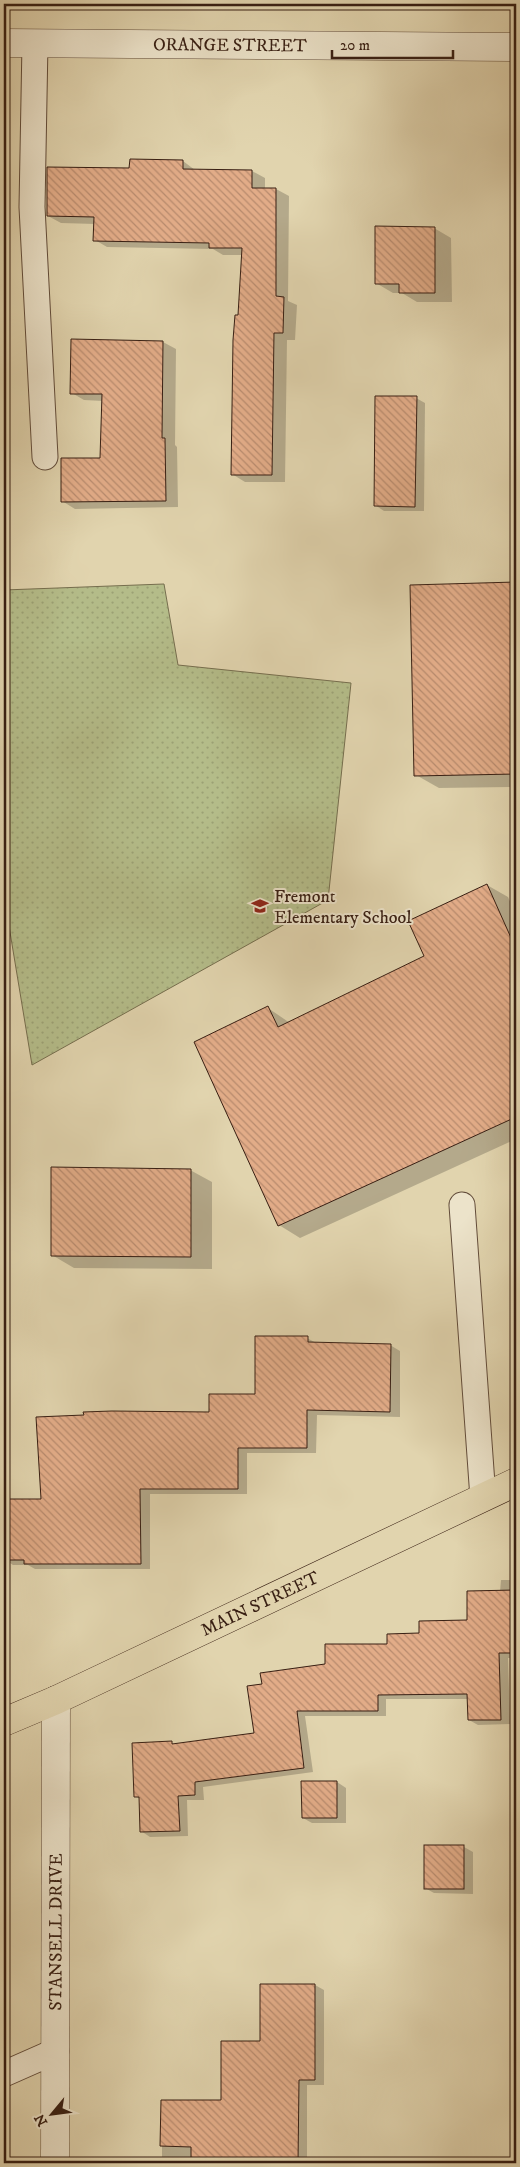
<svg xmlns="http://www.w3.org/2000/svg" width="520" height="2167" font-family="'IM FELL DW Pica',serif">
<defs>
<pattern id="grass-dots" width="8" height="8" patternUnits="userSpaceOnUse" patternTransform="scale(1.25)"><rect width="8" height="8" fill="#b4bc89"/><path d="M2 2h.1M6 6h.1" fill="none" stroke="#9ca175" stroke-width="1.8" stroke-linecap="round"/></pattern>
<pattern id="building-back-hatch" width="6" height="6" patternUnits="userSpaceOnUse" patternTransform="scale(1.25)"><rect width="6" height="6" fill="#e2ac88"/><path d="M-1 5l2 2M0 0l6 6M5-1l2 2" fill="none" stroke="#b88b6e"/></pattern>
</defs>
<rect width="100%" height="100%" fill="#e1d4ae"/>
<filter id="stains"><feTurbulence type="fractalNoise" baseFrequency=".004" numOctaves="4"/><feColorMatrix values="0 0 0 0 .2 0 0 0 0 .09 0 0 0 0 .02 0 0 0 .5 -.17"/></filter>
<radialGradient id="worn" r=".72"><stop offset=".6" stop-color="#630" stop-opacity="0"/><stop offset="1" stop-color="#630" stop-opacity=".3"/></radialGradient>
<!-- grass -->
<polygon fill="url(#grass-dots)" stroke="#766e4e" points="164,584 178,665 351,683 328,900 32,1065 7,914 4,913 4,590"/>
<!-- shadow -->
<g fill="#0003">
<polygon points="183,161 195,170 252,171 265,178 265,189 276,189 289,196 288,301 297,305 295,340 287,340 285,482 245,482 232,474 243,255 223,255 213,249 107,247 95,240 95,224 61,223 48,216 130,170"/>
<polygon points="434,228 451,238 452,302 417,302 402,293 393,293 376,283"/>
<polygon points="72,341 163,342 176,349 175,445 177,447 178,507 75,509 62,501 101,459 103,401 84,400 72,393"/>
<polygon points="416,398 425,403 424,511 384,511 375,505"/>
<polygon points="516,583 516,787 439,788 416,775 412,586"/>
<polygon points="487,885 508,897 516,915 516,1139 300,1238 279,1225 268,1008 290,1023 426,957"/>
<polygon points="190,1170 212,1182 212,1269 74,1268 52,1255"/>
<polygon points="307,1338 318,1344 390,1345 400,1351 400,1417 317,1415 316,1453 247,1453 247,1494 150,1494 150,1569 35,1569 28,1565 13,1565 4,1559 4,1500 42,1500 210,1413 256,1395"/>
<polygon points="501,1580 516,1580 516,1658 508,1658 510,1724 478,1725 469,1720 469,1699 386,1699 386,1716 305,1716 313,1772 203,1787 204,1800 187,1800 188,1836 150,1837 141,1831 140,1799 135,1796 134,1744 172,1743 176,1745 255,1734 263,1685 420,1635 468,1621 500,1592"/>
<polygon points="337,1782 346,1788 346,1823 312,1823 303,1818"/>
<polygon points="464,1847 473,1852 473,1894 434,1893 425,1888"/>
<polygon points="4,1905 4,1989 5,2005 10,2008 10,2047 4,2047"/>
<polygon points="315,1985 324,1990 324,2085 307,2085 307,2163 162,2163 162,2101 223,2102 261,2042"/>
</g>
<!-- building -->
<g fill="url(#building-back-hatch)" stroke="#381f13">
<polygon points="130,159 183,160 183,169 252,170 252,188 276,188 276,296 284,297 283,333 274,333 272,475 231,475 233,340 235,315 238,315 242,248 209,248 209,243 93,241 94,217 47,216 47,167 129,168"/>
<polygon points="375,226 435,227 435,293 399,293 399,284 375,284"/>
<polygon points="71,339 163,341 162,438 165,438 166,501 61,502 61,458 100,458 102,394 70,394"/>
<polygon points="375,396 417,396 415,507 374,506"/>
<polygon points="516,582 516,774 414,776 410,585"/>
<polygon points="487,884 516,949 516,1117 278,1226 194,1042 268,1006 278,1027 424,956 408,921"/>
<polygon points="51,1167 191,1169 191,1257 51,1256"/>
<polygon points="255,1336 308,1336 308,1342 391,1344 390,1412 307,1410 307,1448 238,1448 238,1489 140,1489 141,1564 24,1564 24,1560 4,1560 4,1499 41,1499 36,1417 84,1415 83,1412 112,1411 209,1412 209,1394 255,1394"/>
<polygon points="516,1590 516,1653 499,1653 501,1720 468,1720 467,1694 378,1695 378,1711 297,1711 304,1768 195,1782 195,1795 178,1796 180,1831 140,1832 139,1797 134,1797 132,1743 172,1741 172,1744 254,1733 247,1686 262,1684 260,1673 325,1664 325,1644 387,1644 387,1634 419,1633 419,1621 467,1620 467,1591"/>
<polygon points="301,1781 337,1781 337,1818 302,1818"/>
<rect x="424" y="1845" width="40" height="44"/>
<polygon points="260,1984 315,1984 315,2080 299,2080 298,2163 191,2163 191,2147 160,2146 161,2100 221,2100 221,2041 260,2041"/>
</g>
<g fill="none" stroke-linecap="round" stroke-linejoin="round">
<!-- service casing -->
<g stroke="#624c3a" stroke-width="27">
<g id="service">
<polyline points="35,43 32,207 45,457"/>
<polyline points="462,1205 483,1498"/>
<polyline points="4,2074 56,2051"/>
</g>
</g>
<!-- minor casing -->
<g stroke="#624c3a" stroke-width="29">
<g id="minor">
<path id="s1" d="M55,2163L56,1700"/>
</g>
</g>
<!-- tertiary casing -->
<g stroke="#624c3a" stroke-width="29">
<g id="tertiary">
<path id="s2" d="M4,43L516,47"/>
</g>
</g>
<!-- primary casing -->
<g stroke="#381f13" stroke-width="29">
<g id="primary">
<path id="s3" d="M4,1722L56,1700L516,1482"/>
</g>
</g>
<!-- service -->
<use href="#service" stroke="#ece3ca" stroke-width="25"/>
<!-- minor -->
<use href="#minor" stroke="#ece3ca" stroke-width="28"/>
<!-- tertiary -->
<use href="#tertiary" stroke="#ece3ca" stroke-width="28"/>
<!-- primary -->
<use href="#primary" stroke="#e1d4ae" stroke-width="28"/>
</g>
<!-- icons -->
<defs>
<g id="school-bare" transform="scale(1.35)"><path d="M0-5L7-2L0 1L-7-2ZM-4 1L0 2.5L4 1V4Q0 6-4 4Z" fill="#8f2418" stroke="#ece3ca" stroke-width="2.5" paint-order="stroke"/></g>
</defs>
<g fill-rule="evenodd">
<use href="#school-bare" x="260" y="906"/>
</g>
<g text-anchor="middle" stroke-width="4" stroke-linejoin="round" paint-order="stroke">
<!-- street labels -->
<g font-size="18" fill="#381f13" stroke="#ece3ca">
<text dy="6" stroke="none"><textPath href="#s2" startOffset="226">ORANGE STREET</textPath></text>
<text dy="6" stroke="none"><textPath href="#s3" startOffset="282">MAIN STREET</textPath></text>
<text dy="6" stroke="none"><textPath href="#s1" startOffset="231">STANSELL DRIVE</textPath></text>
</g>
<!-- poi labels -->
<g font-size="18" fill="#381f13" stroke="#ece3ca" text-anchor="start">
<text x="274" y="902">Fremont<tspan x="274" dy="21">Elementary School</tspan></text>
</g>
</g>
<!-- margin -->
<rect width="520" height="2167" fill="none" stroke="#e1d4ae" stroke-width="20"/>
<rect x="5" y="5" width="510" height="2157" fill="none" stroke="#381f13" stroke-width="2.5"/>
<rect x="10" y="10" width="500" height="2147" fill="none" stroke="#381f13"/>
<!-- north arrow -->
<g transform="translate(52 2114) rotate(241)" stroke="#ece3ca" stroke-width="4" paint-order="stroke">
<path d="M0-4L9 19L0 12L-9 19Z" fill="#381f13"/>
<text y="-8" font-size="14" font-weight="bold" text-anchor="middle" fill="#381f13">N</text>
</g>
<!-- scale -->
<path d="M332 50v8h121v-8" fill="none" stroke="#381f13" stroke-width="2.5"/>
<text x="340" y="50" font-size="15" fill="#381f13" stroke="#ece3ca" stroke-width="4" paint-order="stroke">20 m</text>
<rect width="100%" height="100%" filter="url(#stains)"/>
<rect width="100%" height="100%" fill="url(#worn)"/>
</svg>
